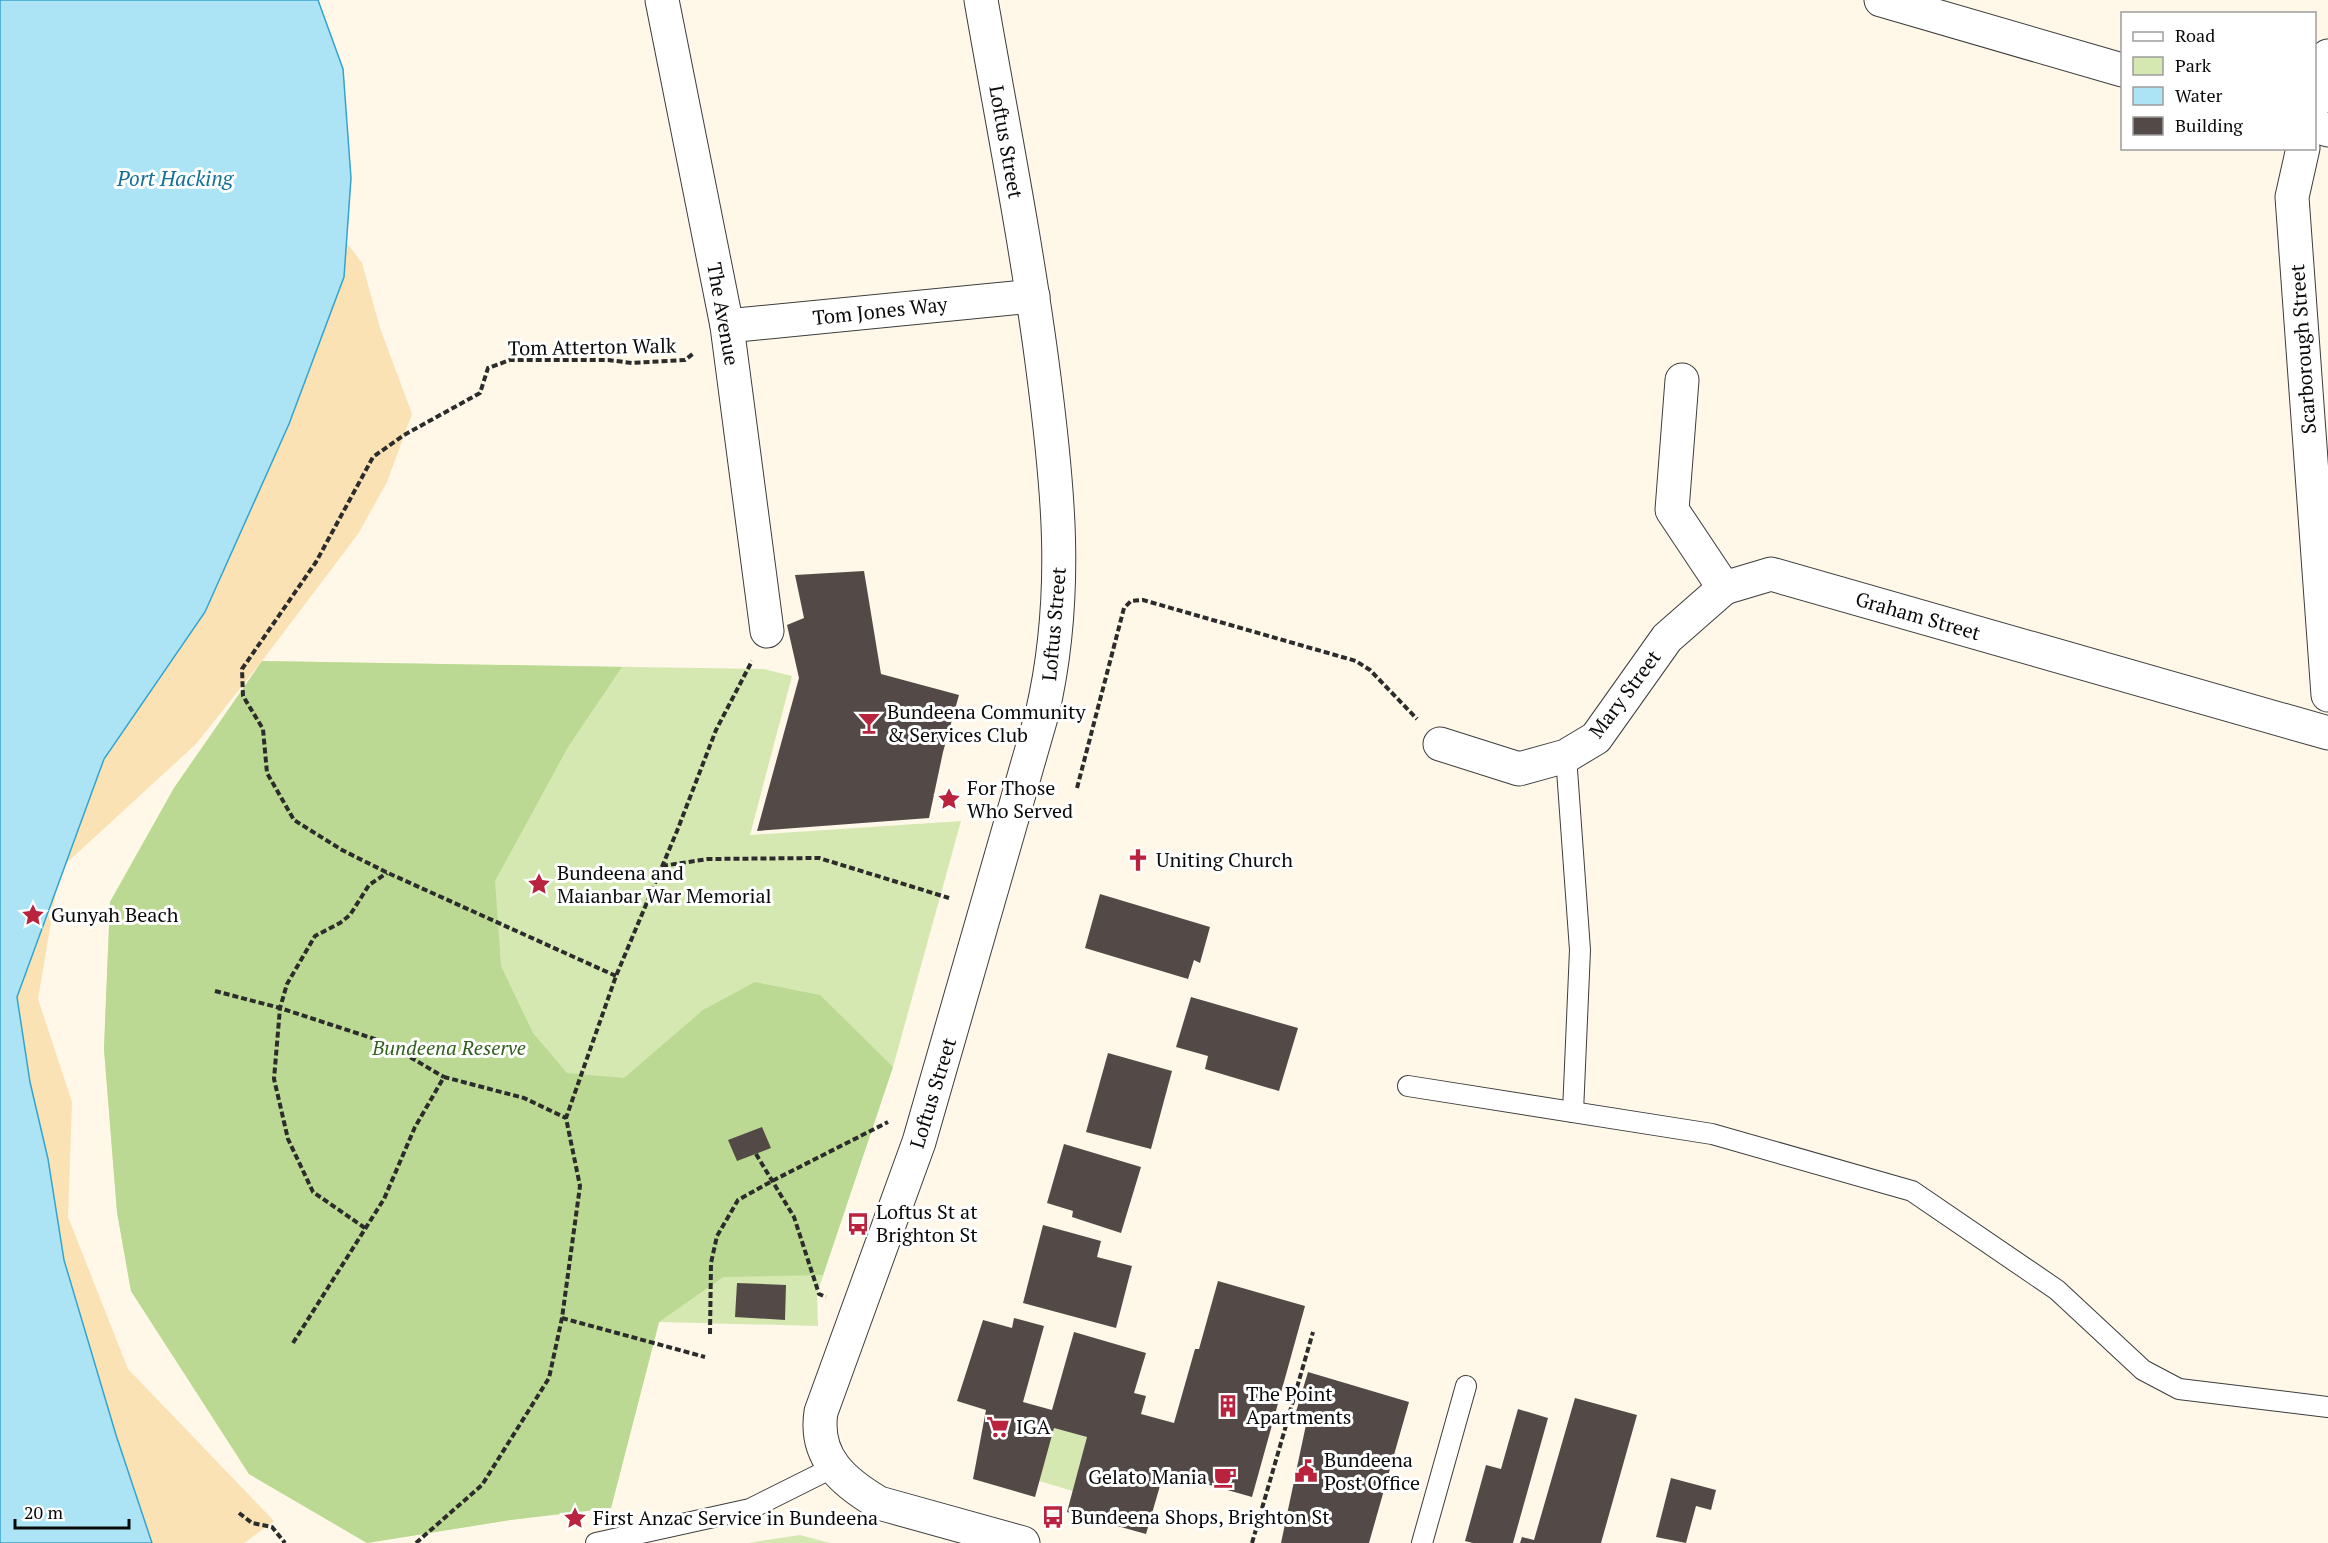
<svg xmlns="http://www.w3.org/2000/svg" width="2328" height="1543" font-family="'PT Serif',serif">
<rect width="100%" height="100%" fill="#fff7e7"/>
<!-- green -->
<g fill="#d5e8b2">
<polygon points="262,661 764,669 792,676 750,835 961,821 893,1067 817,1294 818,1326 659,1322 611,1508 510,1520 367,1543 249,1474 131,1291 117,1212 104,1049 110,902 174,788"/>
<polygon points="1054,1428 1087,1437 1073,1491 1039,1481"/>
<polygon points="800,1535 830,1543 748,1543"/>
</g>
<!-- forest -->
<polygon fill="#bbd992" points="262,661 622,667 568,747 495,881 501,966 533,1033 567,1073 624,1078 703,1010 755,982 820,995 893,1067 823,1275 723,1277 659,1322 611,1508 510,1520 367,1543 249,1474 131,1291 117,1212 104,1049 110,902 174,788"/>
<!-- sand -->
<polygon fill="#fae2b4" points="313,198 362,263 380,328 412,414 387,482 358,534 262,661 196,744 60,869 38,999 72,1102 68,1217 128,1369 274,1521 244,1543 134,1543 3,1179 1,960"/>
<!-- water -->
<polygon fill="#ace4f6" stroke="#34a4cd" stroke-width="1.5" points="0,0 318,0 343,69 351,178 344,277 289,424 205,612 104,759 17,997 30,1082 48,1159 64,1260 116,1435 152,1543 0,1543"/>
<!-- building -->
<g fill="#534a47">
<polygon points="864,571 881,674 959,695 943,752 929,818 757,831 799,678 787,625 804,618 795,575"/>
<polygon points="1100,894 1210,927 1200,963 1194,960 1188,979 1085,948"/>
<polygon points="1191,997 1298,1028 1279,1091 1205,1069 1208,1056 1176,1047"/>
<polygon points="1108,1053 1172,1071 1151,1149 1086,1132"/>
<polygon points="762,1127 771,1148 737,1161 728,1140"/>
<polygon points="1064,1144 1141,1167 1121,1233 1072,1217 1073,1211 1047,1203"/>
<polygon points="1043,1225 1101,1241 1097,1257 1132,1266 1116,1328 1023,1303"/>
<polygon points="1218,1281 1305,1306 1252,1497 1164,1472 1146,1534 1067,1512 1087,1437 1054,1428 1035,1497 973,1479 986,1410 957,1401 983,1320 1012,1328 1014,1318 1044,1326 1023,1402 1052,1410 1074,1332 1146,1353 1134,1393 1146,1396 1141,1414 1174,1423 1195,1349 1199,1349"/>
<polygon points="737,1283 786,1285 785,1320 735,1317"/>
<polygon points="1308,1372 1409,1402 1369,1543 1281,1543 1307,1420 1295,1415"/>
<polygon points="1575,1398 1637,1415 1601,1543 1520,1543 1522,1537 1534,1540"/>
<polygon points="1518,1409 1548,1418 1513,1543 1473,1543 1465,1541 1486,1465 1501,1469"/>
<polygon points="1671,1478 1716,1490 1711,1510 1696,1506 1686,1543 1656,1537"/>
</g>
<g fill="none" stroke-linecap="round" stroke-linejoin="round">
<!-- lane casing -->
<g stroke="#3d3d3d" stroke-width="22">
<g id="lane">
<polyline points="1566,756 1580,950 1573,1112"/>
<polyline points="1408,1086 1712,1134 1912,1191 2057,1290 2143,1370 2179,1389 2328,1407"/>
<polyline points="596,1543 750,1509 834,1467"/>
<polyline points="1422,1543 1466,1386"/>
</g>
</g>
<!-- street casing -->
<g stroke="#3d3d3d" stroke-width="35">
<g id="street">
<polyline points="662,0 727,326 767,631"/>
<path d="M981,0C1002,121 1026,241 1042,362C1058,483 1070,594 1042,714L919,1142L821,1412C814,1457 843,1482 879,1503L1023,1543"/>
<polyline points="1881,0 2122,70"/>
<polyline points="2314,103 2328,56"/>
<polyline points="2314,126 2328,130"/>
<polyline points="2303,148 2292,197 2328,695"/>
<polyline points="727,326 1033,296"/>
<polyline points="1682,380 1672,510 1724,588 1771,574 2328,733"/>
<polyline points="1440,744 1519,769 1566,756 1596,738 1667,638 1724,588"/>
</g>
</g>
<!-- path -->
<g stroke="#2c2c2c" stroke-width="4" stroke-dasharray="6 3" stroke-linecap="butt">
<polyline points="1077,788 1124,608 1131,601 1143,600 1356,661 1370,670 1417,719"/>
<polyline points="662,866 708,859 819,858 949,898"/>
<polyline points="616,976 388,873 342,850 294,820 267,773 263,729 243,696 242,669 316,562 373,457 404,435 480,393 488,368 510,360 608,360 632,363 685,360 694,353"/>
<polyline points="215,991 280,1008 384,1042 444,1077"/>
<polyline points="756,1154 794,1217 819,1294 826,1297"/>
<polyline points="365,1228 313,1192 288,1139 274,1079 280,1008 287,984 315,936 340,923 350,915 369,885 387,873"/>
<polyline points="562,1318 705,1357"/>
<polyline points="710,1334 711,1263 717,1236 738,1200 774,1180 888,1122"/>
<polyline points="293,1343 384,1199 415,1127 444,1077 524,1098 566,1118"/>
<polyline points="239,1513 252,1523 272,1527 285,1543"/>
<polyline points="416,1543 482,1485 549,1378 562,1318 580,1186 566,1118 616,976 677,831 716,730 752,661"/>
<polyline points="1252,1543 1313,1332"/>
</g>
<!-- lane -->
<use href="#lane" stroke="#fff" stroke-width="20"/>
<!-- street -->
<use href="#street" stroke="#fff" stroke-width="33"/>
</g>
<!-- icons -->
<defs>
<g id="bar-bare" transform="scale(1.8)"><path d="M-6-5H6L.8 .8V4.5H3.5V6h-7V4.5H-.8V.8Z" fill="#b9233e" stroke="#fff" stroke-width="2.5" paint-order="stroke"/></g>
<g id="sight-bare" transform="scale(1.8)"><path d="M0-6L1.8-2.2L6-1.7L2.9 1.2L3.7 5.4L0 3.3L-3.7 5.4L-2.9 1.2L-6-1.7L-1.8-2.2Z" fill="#b9233e" stroke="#fff" stroke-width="2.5" paint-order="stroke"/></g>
<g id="church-bare" transform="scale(1.8)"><path d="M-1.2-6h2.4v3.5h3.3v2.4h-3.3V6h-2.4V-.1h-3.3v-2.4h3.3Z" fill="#b9233e" stroke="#fff" stroke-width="2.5" paint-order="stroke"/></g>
<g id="bus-bare" transform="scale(1.8)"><path d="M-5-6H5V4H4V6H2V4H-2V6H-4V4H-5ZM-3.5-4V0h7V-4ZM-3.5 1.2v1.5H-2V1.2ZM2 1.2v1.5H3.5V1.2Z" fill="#b9233e" stroke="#fff" stroke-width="2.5" paint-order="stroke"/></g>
<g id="building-bare" transform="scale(1.8)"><path d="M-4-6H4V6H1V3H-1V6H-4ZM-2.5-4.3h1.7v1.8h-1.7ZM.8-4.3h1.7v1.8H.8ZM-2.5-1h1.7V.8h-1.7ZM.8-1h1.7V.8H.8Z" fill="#b9233e" stroke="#fff" stroke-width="2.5" paint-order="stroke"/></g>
<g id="supermarket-bare" transform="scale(1.8)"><path d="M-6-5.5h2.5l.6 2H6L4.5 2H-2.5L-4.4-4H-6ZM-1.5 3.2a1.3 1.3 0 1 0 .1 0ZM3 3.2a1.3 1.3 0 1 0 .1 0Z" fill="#b9233e" stroke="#fff" stroke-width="2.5" paint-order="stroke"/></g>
<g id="civic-bare" transform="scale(1.8)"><path d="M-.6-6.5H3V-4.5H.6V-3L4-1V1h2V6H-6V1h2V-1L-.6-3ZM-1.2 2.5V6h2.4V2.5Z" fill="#b9233e" stroke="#fff" stroke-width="2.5" paint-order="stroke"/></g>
<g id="cafe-bare" transform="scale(1.8)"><path d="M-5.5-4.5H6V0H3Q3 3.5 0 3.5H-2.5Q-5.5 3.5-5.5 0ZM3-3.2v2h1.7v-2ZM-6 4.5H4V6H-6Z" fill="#b9233e" stroke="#fff" stroke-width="2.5" paint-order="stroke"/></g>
</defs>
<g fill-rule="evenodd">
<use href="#bar-bare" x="869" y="723"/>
<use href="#sight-bare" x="949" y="799"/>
<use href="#church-bare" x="1138" y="860"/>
<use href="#sight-bare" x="539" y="884"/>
<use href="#sight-bare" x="33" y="915"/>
<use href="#bus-bare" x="858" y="1224"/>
<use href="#building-bare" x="1228" y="1406"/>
<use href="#supermarket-bare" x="998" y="1427"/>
<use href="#civic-bare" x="1306" y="1471"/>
<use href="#cafe-bare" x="1225" y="1477"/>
<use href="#bus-bare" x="1053" y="1517"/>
<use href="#sight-bare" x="575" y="1518"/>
</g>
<g text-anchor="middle" stroke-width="6" stroke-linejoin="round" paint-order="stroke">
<!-- street labels -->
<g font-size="20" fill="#0a0a0a" stroke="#fff">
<text transform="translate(1006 142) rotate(80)" y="7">Loftus Street</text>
<text transform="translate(880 311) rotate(-6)" y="7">Tom Jones Way</text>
<text transform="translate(723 314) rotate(80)" y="7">The Avenue</text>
<text transform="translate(592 347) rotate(-1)" y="7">Tom Atterton Walk</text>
<text transform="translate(2303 349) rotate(-94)" y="7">Scarborough Street</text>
<text transform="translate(1918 616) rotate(16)" y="7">Graham Street</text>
<text transform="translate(1054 624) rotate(-85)" y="7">Loftus Street</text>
<text transform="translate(1625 694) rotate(-53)" y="7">Mary Street</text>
<text transform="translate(933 1093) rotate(-73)" y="7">Loftus Street</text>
</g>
<!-- poi labels -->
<g font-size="20" fill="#0a0a0a" stroke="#fff" text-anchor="start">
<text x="887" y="719">Bundeena Community<tspan x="887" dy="23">&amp; Services Club</tspan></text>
<text x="967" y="795">For Those<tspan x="967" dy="23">Who Served</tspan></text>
<text x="1156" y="867">Uniting Church</text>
<text x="557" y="880">Bundeena and<tspan x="557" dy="23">Maianbar War Memorial</tspan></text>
<text x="51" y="922">Gunyah Beach</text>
<text x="876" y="1219">Loftus St at<tspan x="876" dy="23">Brighton St</tspan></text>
<text x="1246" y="1401">The Point<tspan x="1246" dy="23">Apartments</tspan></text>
<text x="1016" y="1434">IGA</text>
<text x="1324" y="1467">Bundeena<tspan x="1324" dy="23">Post Office</tspan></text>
<text x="1207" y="1484" text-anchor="end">Gelato Mania</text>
<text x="1071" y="1524">Bundeena Shops, Brighton St</text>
<text x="593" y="1525">First Anzac Service in Bundeena</text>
</g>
<!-- park labels -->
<g font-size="20" font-style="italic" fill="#33611c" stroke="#fff">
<text x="449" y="1055">Bundeena Reserve</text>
</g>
<!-- water labels -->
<g font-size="21" font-style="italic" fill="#15719a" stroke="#fff">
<text x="175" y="186">Port Hacking</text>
</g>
</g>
<!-- legend -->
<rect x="2121" y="12" width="195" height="138" fill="#ffffff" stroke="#9d9d9d" stroke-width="1.5"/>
<rect x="2133" y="32" width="30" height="9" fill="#ffffff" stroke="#9d9d9d" stroke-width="1.5"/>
<text x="2175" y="42" font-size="18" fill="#0a0a0a">Road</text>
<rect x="2133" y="57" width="30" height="18" fill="#d5e8b2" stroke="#9d9d9d" stroke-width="1.5"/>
<text x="2175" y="72" font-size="18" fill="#0a0a0a">Park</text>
<rect x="2133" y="87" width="30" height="18" fill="#ace4f6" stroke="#9d9d9d" stroke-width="1.5"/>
<text x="2175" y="102" font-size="18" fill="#0a0a0a">Water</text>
<rect x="2133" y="117" width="30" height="18" fill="#534a47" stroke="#9d9d9d" stroke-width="1.5"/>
<text x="2175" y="132" font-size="18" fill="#0a0a0a">Building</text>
<!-- scale -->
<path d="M15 1519v9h114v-9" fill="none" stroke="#0a0a0a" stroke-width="3"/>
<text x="24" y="1519" font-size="18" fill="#0a0a0a" stroke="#ffffff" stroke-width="4.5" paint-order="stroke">20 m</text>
</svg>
